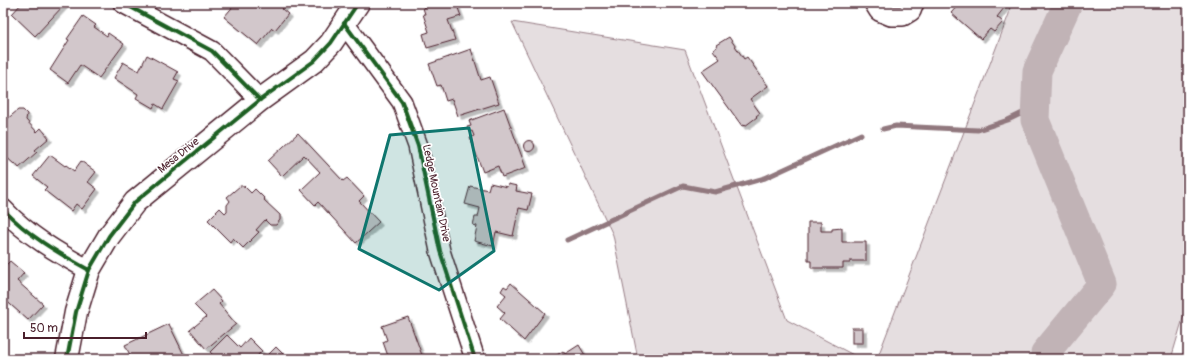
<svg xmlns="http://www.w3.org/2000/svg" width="1191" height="362" font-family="Pangolin,sans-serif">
<defs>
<filter id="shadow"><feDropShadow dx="3.5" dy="3.5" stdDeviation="0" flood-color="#0004"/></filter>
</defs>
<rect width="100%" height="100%" fill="#fff"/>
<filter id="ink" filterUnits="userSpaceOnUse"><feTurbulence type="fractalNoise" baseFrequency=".025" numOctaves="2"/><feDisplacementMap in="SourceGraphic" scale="8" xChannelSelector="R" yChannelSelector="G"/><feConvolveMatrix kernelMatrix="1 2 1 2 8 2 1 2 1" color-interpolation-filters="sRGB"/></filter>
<g filter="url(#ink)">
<!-- green -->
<g fill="#e5dee0" stroke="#987e86">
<polygon points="1010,3 1188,3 1188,295 1186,308 1171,359 877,359 1009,14"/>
<polygon points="512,22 685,50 787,320 861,359 638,359 613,235"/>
</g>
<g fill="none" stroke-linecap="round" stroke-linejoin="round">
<!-- stream -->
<g stroke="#91787e" stroke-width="5">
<polyline points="883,129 896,126 978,130 1008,120 1035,107"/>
<polyline points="567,240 683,186 715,192 765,178 861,134"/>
<polyline points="1038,359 1045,353 1049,359"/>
</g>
<!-- river -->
<polyline stroke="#c1b3b6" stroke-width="29" points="1045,353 1102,284 1035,120 1037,71 1068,3"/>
</g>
<!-- building -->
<g fill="#d2c7cb" stroke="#4a1f2b" filter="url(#shadow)">
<polygon points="20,3 62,3 64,5 35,36 12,14 21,4"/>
<polygon points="236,3 255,4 256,3 288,3 282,9 288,14 275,30 272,28 258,45 224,17"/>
<polygon points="425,3 456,3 461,16 448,20 455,40 427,48 423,34 429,32 423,14 425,14 423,8 426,7"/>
<polygon points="958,3 1008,3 997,17 1003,22 994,32 990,29 981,39 951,13 959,4"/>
<polygon points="83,16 96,25 94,27 107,36 108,33 124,44 99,78 80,65 68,83 50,70 69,40 67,39"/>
<polygon points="729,37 744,59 747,57 768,86 750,99 760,113 756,116 757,117 745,126 744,125 742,126 702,71 720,59 713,50 717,47 716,45"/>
<polygon points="471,49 481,80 490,77 499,103 458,116 452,99 446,101 441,85 437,86 429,64"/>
<polygon points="147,55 178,72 174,79 179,81 163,109 155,104 153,108 136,98 138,94 114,78 123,62 139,71"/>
<polygon points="504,108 526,168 502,177 498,166 483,172 470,138 474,136 472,131 469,132 467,127 471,126 469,121"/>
<polygon points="18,110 23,110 27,114 26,120 37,132 41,128 49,138 35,150 37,152 19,168 15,163 14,164 3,154 3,116 6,120"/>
<polygon points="298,133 343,181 347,178 364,196 359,201 379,222 356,243 318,202 315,205 301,190 320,172 304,155 282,176 268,161"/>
<circle cx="529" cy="146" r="5.5"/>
<polygon points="50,155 65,166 66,165 74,171 81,161 96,172 88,182 97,189 82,209 76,204 71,211 44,190 47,187 33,176"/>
<polygon points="490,183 507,187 508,184 517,186 516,191 532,194 528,210 519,208 513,236 496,232 493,246 474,241 477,226 473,225 475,217 478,217 480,208 465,204 470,186 488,190"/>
<polygon points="240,186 244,186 251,193 255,189 265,199 264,200 280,215 280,220 276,225 270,225 265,220 256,230 259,232 243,248 233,238 230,242 208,220 220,208 225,213 227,211 227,205 230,201 227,197"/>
<polygon points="808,222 821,222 821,231 832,231 832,229 842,228 842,242 866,242 866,261 850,261 850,263 843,263 843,268 811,268 811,261 808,261"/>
<polygon points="10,261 24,273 17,281 43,304 28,320 3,298 3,268"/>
<polygon points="511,283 545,313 524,341 500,319 505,313 497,306 506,295 501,291 504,286 507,288"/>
<polygon points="212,290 222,301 219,304 236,324 206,349 190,330 206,317 194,305"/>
<polygon points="408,317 423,358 420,359 389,359 383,342 387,340 382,326"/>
<polygon points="169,324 186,359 123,359 130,355 125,345"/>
<rect x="852" y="328" width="11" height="15"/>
<polygon points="227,335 240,348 249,338 262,351 254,359 217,359 210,352"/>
<polygon points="579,345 586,357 583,359 551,359 563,351 565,354"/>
<polygon points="276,347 288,359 264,359"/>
</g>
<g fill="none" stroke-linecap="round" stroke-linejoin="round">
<!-- minor casing -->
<g stroke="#4a1f2b" stroke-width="22">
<g id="minor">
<polyline points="123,3 212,51 260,100"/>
<polyline points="874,3 879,11 891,16 903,16 911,11 914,3"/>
<polyline points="344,23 402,102 418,146 440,251 475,359"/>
<path d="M3,209C27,235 58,253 89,270"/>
</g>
</g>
<!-- tertiary casing -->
<g stroke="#4a1f2b" stroke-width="25">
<polyline id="tertiary" points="67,359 76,312 89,270 109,236 135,202 260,100 314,61 331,43 358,3"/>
</g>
<!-- minor -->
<use href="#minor" stroke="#fff" stroke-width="19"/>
<!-- tertiary -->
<use href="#tertiary" stroke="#fff" stroke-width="22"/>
<!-- cycleway casing -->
<g stroke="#fff" stroke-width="6">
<g id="cycleway">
<polyline points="123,3 212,51 260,100"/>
<polyline points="344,23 402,102 418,146 440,251 475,359"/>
<path d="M3,209C27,235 58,253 89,270"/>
<polyline points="67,359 76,312 89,270 109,236 135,202 260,100 314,61 331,43 358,3"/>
</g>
</g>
<!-- cycleway -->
<use href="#cycleway" stroke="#1b5e20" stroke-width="4"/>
</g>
</g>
<!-- marked area -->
<path fill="#0f766e" fill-opacity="0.2" stroke="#0f766e" stroke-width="3" stroke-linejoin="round" d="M469,128L494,251L439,290L359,249L390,135Z"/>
<g text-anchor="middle" stroke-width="3.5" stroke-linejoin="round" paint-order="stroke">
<!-- street labels -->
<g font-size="11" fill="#4a1f2b" stroke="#fff">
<text transform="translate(178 155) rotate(-39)" y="4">Mesa Drive</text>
<text transform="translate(437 193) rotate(78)" y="4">Ledge Mountain Drive</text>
</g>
</g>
<!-- margin -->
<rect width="1191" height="362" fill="none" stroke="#fff" stroke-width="16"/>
<rect x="8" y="8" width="1175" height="346" fill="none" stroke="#4a1f2b" stroke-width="1.5" filter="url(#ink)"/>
<!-- scale -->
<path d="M24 332v6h122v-6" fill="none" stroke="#4a1f2b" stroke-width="2"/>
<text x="30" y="332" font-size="12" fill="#4a1f2b" stroke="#ffffff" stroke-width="3" paint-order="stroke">50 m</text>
</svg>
